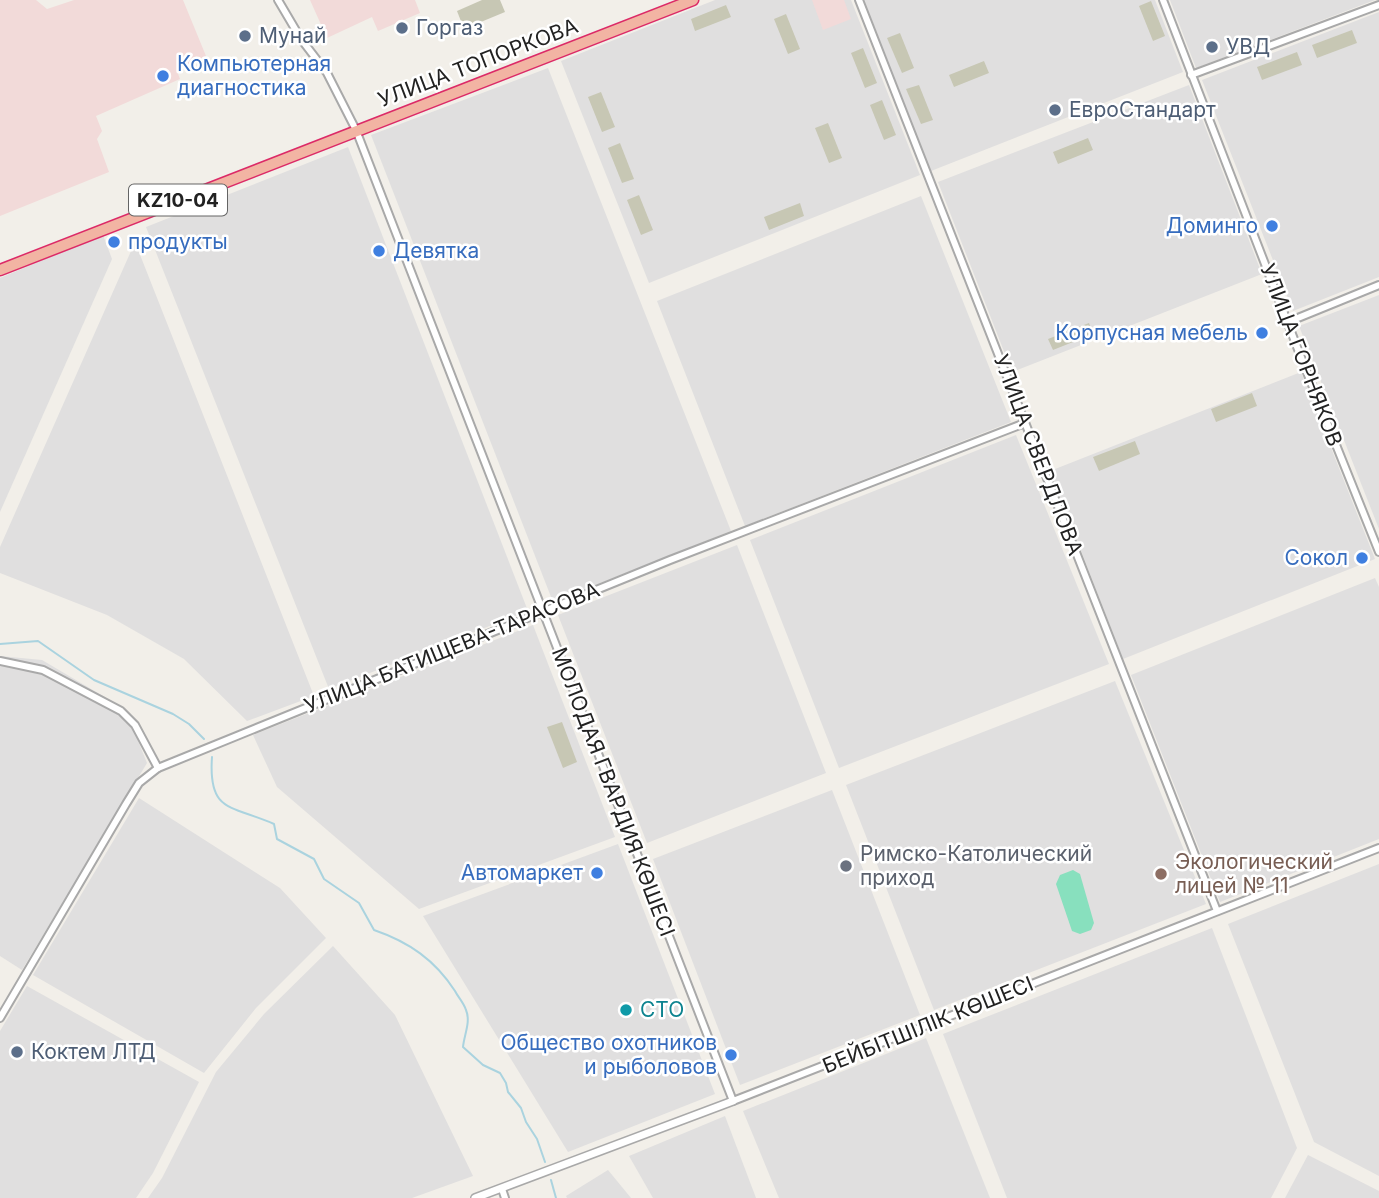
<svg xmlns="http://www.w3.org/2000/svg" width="1379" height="1198" font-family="Inter,sans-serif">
<rect width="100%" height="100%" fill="#f2efe9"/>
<!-- residential -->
<g fill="#e0dfdf">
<polygon points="715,0 851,0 920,175 649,283 561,61"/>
<polygon points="864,0 1155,0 1183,72 931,171"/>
<polygon points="1170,0 1375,0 1196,68"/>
<polygon points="1379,12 1379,277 1293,311 1202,80"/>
<polygon points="548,68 731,531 553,602 371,135"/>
<polygon points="1189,85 1262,274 1012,372 938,182"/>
<polygon points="348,147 528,611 329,689 146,227"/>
<polygon points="921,196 1011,422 745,526 657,301"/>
<polygon points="103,235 112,259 0,512 0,278"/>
<polygon points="135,242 314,696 247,721 184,659 107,615 0,573 0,547"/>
<polygon points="1379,295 1379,529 1299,326"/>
<polygon points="1301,372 1375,559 1123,659 1050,471"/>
<polygon points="1016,435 1109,664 839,768 750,540"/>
<polygon points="737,545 826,773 647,843 558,615"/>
<polygon points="1375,578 1379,587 1379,839 1220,902 1131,675"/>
<polygon points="533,625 615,837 419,909 277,787 253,735"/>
<polygon points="0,656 42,660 125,709 147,763 22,970 0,956"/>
<polygon points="1115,681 1206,904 934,1010 846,785"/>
<polygon points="832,790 920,1015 740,1085 653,859"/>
<polygon points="139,798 280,888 326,938 256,1008 204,1073 33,975"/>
<polygon points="618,844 715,1094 568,1152 423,916"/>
<polygon points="1379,864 1379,1176 1314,1142 1228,924"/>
<polygon points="1212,928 1297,1148 1271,1198 1007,1198 943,1034"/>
<polygon points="333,946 395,1015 473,1176 412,1198 148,1198 162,1178 216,1072 264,1014"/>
<polygon points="27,986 199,1082 153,1173 136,1198 0,1198 0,1031"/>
<polygon points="926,1038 990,1198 779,1198 743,1111"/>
<polygon points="725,1116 756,1198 653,1198 629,1156"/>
<polygon points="1308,1155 1379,1191 1379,1198 1285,1198"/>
<polygon points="608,1170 631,1198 567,1198 566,1196"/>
</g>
<!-- commercial -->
<g fill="#f2dad9">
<polygon points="0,0 36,0 47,9 74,0 183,0 206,56 177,71 180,79 96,116 102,131 97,139 109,172 0,216"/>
<polygon points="310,0 415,0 420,13 378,31 372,17 327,38"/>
<polygon points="812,0 844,0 851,19 823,30"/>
</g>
<!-- construction -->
<g fill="#c7c7b4">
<polygon points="482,0 500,0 505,12 464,29 457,11"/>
<polygon points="1151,1 1165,36 1153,41 1139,6"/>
<polygon points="726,5 731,17 695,31 691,19"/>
<polygon points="786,14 800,49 788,54 774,19"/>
<polygon points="1352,30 1357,43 1317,58 1312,45"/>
<polygon points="900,33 914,68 902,73 887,38"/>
<polygon points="863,48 877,83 865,88 851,53"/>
<polygon points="1297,52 1302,65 1262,80 1257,67"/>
<polygon points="984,61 989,73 954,87 949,75"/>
<polygon points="919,85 933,120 921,124 906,89"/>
<polygon points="601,92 615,127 602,132 588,97"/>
<polygon points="882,100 896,135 884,140 870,105"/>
<polygon points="828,123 842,158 829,163 815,128"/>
<polygon points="1088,138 1093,150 1058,164 1053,152"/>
<polygon points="620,143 634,179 622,183 608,148"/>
<polygon points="639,195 653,230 641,235 627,200"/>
<polygon points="800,203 804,216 769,230 764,217"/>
<polygon points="1089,323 1093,334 1053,350 1048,339"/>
<polygon points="1252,393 1257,406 1216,422 1211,409"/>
<polygon points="1135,441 1140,454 1099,471 1093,457"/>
<polygon points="562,722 577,762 563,768 547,727"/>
</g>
<!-- pitch -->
<polygon fill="#88e0be" points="1073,870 1080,874 1094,923 1091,930 1080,934 1072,931 1056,884 1060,875"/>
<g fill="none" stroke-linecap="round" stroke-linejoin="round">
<!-- stream -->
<g stroke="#aad3df" stroke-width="2">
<polyline points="0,644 38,641 94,680 173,714 189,724 204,739"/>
<path d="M212,757C208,813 231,805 274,824L277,839L314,859L324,879L359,903L374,930C409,942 435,960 455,991C458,997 464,1003 466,1010C471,1022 464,1035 463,1047L483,1065L500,1073L506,1083L508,1092L521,1108L526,1122L537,1139L545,1162"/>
<polyline points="551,1180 556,1198"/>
</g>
<!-- minor casing -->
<g stroke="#a9a9a9" stroke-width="10">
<g id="minor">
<polyline points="278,0 301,39 327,73 356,130 733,1101 1379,848"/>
<polyline points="859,0 1217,911"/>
<polyline points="1163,0 1304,365 1379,552"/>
<polyline points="1191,75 1379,5"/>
<polyline points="1288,322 1379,285"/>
<polyline points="0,661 43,670 121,711 135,725 158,768"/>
<polyline points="0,1018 126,804 139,783 158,768 670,560 1025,423"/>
<polyline points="502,1189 505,1198"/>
</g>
</g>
<!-- tertiary casing -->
<g stroke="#a9a9a9" stroke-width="10">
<polyline id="tertiary" points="475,1198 733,1101"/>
</g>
<!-- trunk casing -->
<g stroke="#dc2a67" stroke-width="13">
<polyline id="trunk" points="0,270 693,0"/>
</g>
<!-- minor -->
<use href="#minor" stroke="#fff" stroke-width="6"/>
<!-- tertiary -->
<use href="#tertiary" stroke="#fff" stroke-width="7"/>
<!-- trunk -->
<use href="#trunk" stroke="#f2b4a3" stroke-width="10"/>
</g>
<!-- markers -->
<g fill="#5c6f8a" stroke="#fff" stroke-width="2.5">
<circle cx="402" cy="28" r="7"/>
<circle cx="245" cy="36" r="7"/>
<circle cx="1212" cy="47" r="7"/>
<circle cx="1055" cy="110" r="7"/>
<circle cx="17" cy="1052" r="7"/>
</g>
<g fill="#3f7fe0" stroke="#fff" stroke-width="2.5">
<circle cx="163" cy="76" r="7"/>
<circle cx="1272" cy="226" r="7"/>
<circle cx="114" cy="242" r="7"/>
<circle cx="379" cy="251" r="7"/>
<circle cx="1262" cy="333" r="7"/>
<circle cx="1362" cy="558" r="7"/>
<circle cx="597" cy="873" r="7"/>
<circle cx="731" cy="1055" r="7"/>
</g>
<circle fill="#6b7280" stroke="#fff" stroke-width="2.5" cx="846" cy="866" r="7"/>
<circle fill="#8d6e63" stroke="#fff" stroke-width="2.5" cx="1161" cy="874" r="7"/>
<circle fill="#0f9aa8" stroke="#fff" stroke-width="2.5" cx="626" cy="1010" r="7"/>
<g text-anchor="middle" stroke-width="5" stroke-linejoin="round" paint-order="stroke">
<!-- shield labels -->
<rect fill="#fff" stroke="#646464" stroke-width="2" x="129" y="184.5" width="98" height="31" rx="5"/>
<g font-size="19" font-weight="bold" fill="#222">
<text x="178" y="207">KZ10-04</text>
</g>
<!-- service labels -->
<g font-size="21" fill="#4e5e75" stroke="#fff" text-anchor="start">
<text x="416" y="35">Горгаз</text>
<text x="259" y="43">Мунай</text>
<text x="1226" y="54">УВД</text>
<text x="1069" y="117">ЕвроСтандарт</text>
<text x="31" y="1059">Коктем ЛТД</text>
</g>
<!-- street labels -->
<g font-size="21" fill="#222" stroke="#fff">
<text transform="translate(478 63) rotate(-21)" y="7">УЛИЦА ТОПОРКОВА</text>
<text transform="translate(1301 355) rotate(69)" y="7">УЛИЦА ГОРНЯКОВ</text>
<text transform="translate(1038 455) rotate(69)" y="7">УЛИЦА СВЕРДЛОВА</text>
<text transform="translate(452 648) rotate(-22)" y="7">УЛИЦА БАТИЩЕВА-ТАРАСОВА</text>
<text transform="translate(613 792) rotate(69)" y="7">МОЛОДАЯ ГВАРДИЯ КӨШЕСІ</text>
<text transform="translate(928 1025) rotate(-22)" y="7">БЕЙБІТШІЛІК КӨШЕСІ</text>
</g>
<!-- shop labels -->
<g font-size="21" fill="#366cbe" stroke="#fff" text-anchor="end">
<text x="177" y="71" text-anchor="start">Компьютерная<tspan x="177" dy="24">диагностика</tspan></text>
<text x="1258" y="233">Доминго</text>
<text x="128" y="249" text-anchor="start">продукты</text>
<text x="393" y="258" text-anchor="start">Девятка</text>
<text x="1248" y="340">Корпусная мебель</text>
<text x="1348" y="565">Сокол</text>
<text x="583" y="880">Автомаркет</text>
<text x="717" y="1050">Общество охотников<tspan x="717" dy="24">и рыболовов</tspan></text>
</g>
<!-- worship labels -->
<g font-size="21" fill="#5b616d" stroke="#fff" text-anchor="start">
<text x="860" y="861">Римско-Католический<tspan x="860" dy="24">приход</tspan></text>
</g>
<!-- education labels -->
<g font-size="21" fill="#785e54" stroke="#fff" text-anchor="start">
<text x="1175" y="869">Экологический<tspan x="1175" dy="24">лицей № 11</tspan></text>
</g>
<!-- culture labels -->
<g font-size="21" fill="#0d838f" stroke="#fff" text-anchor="start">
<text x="640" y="1017">СТО</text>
</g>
</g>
</svg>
